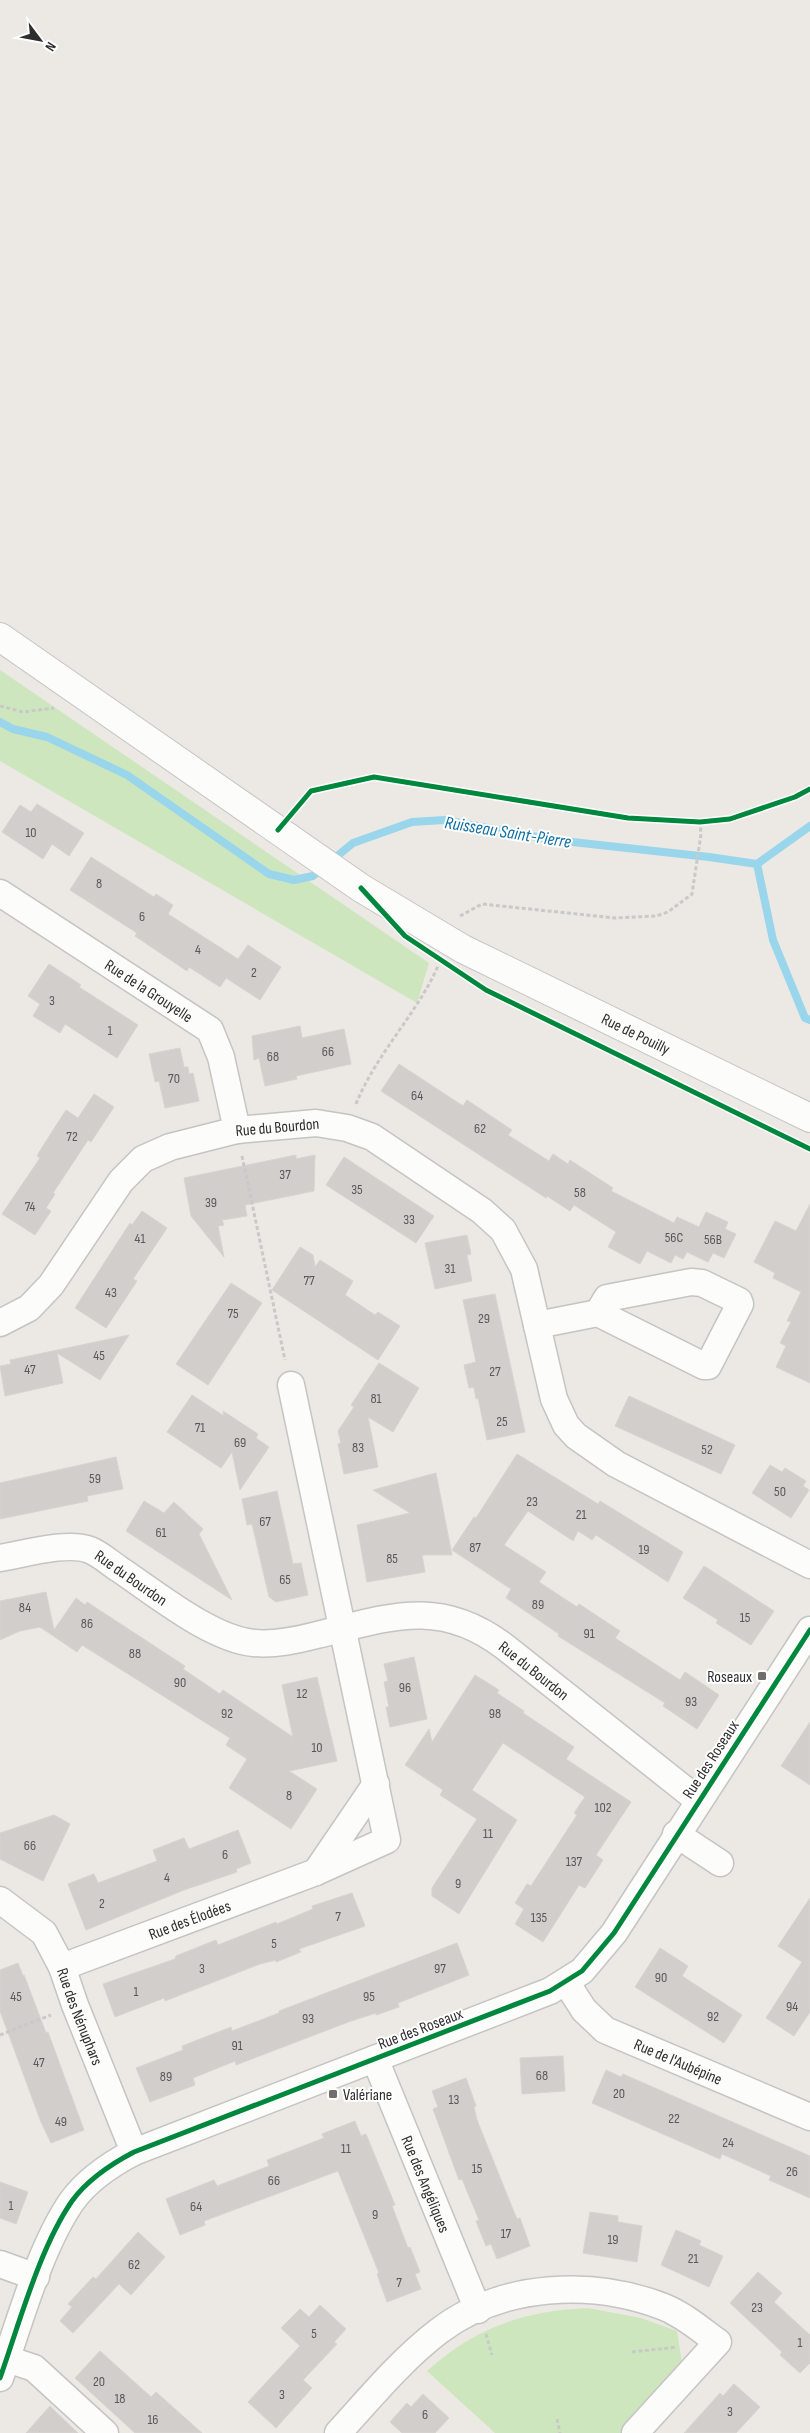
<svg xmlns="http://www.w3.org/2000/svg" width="810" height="2433" font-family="'Sofia Sans Condensed',sans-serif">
<rect width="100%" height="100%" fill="#ece8e4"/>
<!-- green -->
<g fill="#cee6be">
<polygon points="0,670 429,963 417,1003 0,761"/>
<path d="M588,2308L641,2318L677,2331L683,2370L626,2433H495L427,2371C475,2327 524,2311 588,2308Z"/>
</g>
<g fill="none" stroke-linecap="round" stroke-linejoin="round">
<!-- stream -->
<g stroke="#99d6ec" stroke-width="8">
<polyline points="0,722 13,729 47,737 127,775 269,874 294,880 313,876 353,843 412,822 444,820 554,840 709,857 757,864 773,940 805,1018 810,1020"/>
<polyline points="757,864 810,826"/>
</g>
</g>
<!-- building -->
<g fill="#d1cecb" stroke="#d7d4d0">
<polygon points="37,804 84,833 69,856 52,844 43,859 2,832 20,805 31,812"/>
<polygon points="91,857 154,897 156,894 173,905 168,914 238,959 248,945 281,967 260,1000 226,978 220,987 189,967 187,971 135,936 137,933 70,890"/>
<polygon points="49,964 81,985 79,987 138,1025 117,1058 65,1024 60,1033 33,1016 40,1004 28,996"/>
<polygon points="300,1026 302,1038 344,1029 351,1064 296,1076 297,1079 265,1086 259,1058 254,1060 252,1036"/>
<polygon points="180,1048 184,1067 188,1067 189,1074 193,1073 199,1101 165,1108 159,1081 155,1082 149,1054"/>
<polygon points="399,1064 463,1106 467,1100 512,1130 508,1135 549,1161 553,1154 568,1164 570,1160 613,1188 611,1191 674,1223 677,1217 699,1227 706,1212 728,1222 725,1229 736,1234 724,1258 713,1253 708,1262 687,1252 683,1259 675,1255 671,1263 647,1251 640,1264 608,1247 616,1232 574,1205 570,1211 547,1196 546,1198 381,1091"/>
<polygon points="94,1094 114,1107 91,1142 88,1140 53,1193 55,1194 46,1208 51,1211 35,1235 2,1214 40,1158 37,1156 41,1149 66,1110 78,1118"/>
<polygon points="296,1155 296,1159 315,1155 314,1191 245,1205 247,1216 222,1220 224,1225 218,1226 224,1257 191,1216 184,1178"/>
<polygon points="344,1157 434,1216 416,1243 326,1185"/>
<polygon points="810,1204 810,1383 776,1367 786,1346 780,1343 791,1322 787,1321 801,1292 773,1278 775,1273 754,1262 775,1221 796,1231"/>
<polygon points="142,1211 167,1228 133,1279 137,1281 106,1328 75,1308 130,1223 132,1225"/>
<polygon points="467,1235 471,1254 467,1255 472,1281 435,1289 425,1243"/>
<polygon points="300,1247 313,1255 315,1267 320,1260 353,1281 345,1295 375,1315 378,1312 400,1326 378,1360 272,1290"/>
<polygon points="231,1283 262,1303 208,1385 176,1364"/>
<polygon points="495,1294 525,1432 487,1440 478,1398 476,1399 474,1387 469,1388 464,1365 476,1362 463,1300"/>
<polygon points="129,1335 100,1380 57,1353 63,1383 5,1396 0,1366 11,1364 10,1360"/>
<polygon points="379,1363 419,1388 393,1432 368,1417 378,1467 344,1474 338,1444 341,1443 338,1431 354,1407 351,1405"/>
<polygon points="192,1395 224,1416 223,1411 258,1434 256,1438 269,1447 240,1490 232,1452 221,1468 167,1432"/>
<polygon points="629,1396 735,1445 721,1474 615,1426"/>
<polygon points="517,1454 598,1504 600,1501 683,1552 668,1582 596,1535 592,1540 578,1531 573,1541 528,1511 504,1545 546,1572 539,1582 577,1607 579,1604 620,1631 615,1638 680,1680 685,1672 719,1695 697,1729 663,1706 665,1703 558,1636 559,1634 506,1598 511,1589 452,1550 474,1517 476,1518"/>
<polygon points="116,1457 123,1489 87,1496 88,1501 0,1519 0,1483"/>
<polygon points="770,1465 782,1472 785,1468 806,1481 803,1486 809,1490 791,1518 752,1493"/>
<polygon points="436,1473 452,1555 422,1555 425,1572 367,1582 357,1525 410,1513 373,1490"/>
<polygon points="277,1491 293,1564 301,1563 308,1595 276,1602 269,1597 252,1524 247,1525 242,1499"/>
<polygon points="144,1501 164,1513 174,1502 203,1529 199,1534 232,1600 126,1531"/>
<polygon points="704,1566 774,1611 751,1645 716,1623 718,1620 683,1598"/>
<polygon points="46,1592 54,1630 76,1598 85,1605 87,1602 185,1666 183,1669 220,1694 223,1690 293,1737 282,1685 317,1677 337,1761 289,1771 317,1789 291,1829 229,1788 247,1759 226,1745 230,1738 82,1645 77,1652 40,1627 20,1631 0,1640 0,1601"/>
<polygon points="414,1657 427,1719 390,1727 386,1707 389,1707 384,1682 388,1681 384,1664"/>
<polygon points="475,1675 499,1690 497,1693 524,1711 523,1713 574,1747 566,1759 631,1802 596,1855 603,1860 585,1888 579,1885 543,1942 515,1924 524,1909 515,1903 527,1884 531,1886 577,1815 574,1813 585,1797 503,1743 472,1790 517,1820 459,1914 432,1896 432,1888 477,1819 440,1795 443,1790 405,1765 429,1729 432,1742"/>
<polygon points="810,1722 810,1785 781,1766"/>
<polygon points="54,1815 70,1824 43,1881 0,1859 0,1833"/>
<polygon points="238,1830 251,1863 236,1869 237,1872 184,1890 86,1930 68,1884 94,1874 98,1883 157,1861 153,1850 184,1838 189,1849"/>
<polygon points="352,1893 365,1926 299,1949 301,1952 276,1962 276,1960 260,1964 165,2001 164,1998 115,2017 103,1984 175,1959 176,1956 216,1940 218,1945 276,1922 277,1924 313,1909 312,1906"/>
<polygon points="810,1898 810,2012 794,2036 766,2018 802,1962 778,1946"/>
<polygon points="457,1943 469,1975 398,2003 399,2007 376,2015 376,2013 351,2021 236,2065 235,2061 193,2078 195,2085 150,2102 136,2068 183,2050 182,2046 231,2027 232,2031 279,2013 279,2011"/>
<polygon points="660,1948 688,1966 682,1976 742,2015 724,2043 635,1987"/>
<polygon points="18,1963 23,1976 24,1975 46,2033 48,2032 84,2130 51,2143 41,2122 0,2011 0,1970"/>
<polygon points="563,2056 565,2091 522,2094 520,2058"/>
<polygon points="606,2070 621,2077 623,2074 810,2156 810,2198 769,2180 771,2176 722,2154 720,2159 592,2103"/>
<polygon points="466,2078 476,2106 474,2107 477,2120 512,2207 517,2219 520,2218 530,2246 497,2259 491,2244 486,2246 476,2221 479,2220 462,2179 459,2180 433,2109 438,2107 432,2091"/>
<polygon points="355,2121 361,2136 366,2134 395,2205 392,2206 408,2248 410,2247 420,2272 415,2274 421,2289 387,2302 377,2274 379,2273 338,2171 204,2221 205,2225 180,2235 166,2199 214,2180 217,2186 269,2166 267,2160 324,2138 322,2134"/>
<polygon points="0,2182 28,2192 16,2224 0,2218"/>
<polygon points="590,2212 618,2216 618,2222 642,2226 637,2262 583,2253"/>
<polygon points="676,2230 701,2241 699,2245 723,2256 709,2287 661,2265"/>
<polygon points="138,2232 165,2257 131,2295 119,2284 73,2333 60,2321 72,2307 68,2304 93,2277 96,2279"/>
<polygon points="758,2272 782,2293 774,2302 810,2335 810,2363 800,2373 780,2355 782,2352 730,2303"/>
<polygon points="320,2305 346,2329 334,2342 337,2344 303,2380 312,2388 276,2428 248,2402 300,2346 281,2328 300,2309 309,2317"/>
<polygon points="100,2351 151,2397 156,2392 202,2433 135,2433 75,2378"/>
<polygon points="734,2384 760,2407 736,2433 684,2433 720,2393 723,2396"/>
<polygon points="423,2394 449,2418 435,2433 402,2433 390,2422 407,2403 411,2407"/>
<polygon points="50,2406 58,2414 78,2433 26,2433"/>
</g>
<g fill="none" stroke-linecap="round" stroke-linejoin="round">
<!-- minor casing -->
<g stroke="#c5c4c5" stroke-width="29">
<g id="minor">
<path id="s1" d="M0,893L210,1030L221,1057L237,1130"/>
<path id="s2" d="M0,1323L29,1308L51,1285L121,1181L143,1159L170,1147L237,1130L316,1123L347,1128L372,1137L482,1211L503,1230L524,1269L554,1399L566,1425L576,1436L616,1464L810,1565"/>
<polyline points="537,1325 598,1313 704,1366 708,1366 740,1304 739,1301 702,1283 691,1282 607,1298 598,1313"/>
<path id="s3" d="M0,1558C24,1554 68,1541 90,1550C100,1554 110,1563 119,1569C155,1593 211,1639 254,1643C275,1645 297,1640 317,1635C389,1617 440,1597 505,1647L698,1800"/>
<polyline points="676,1834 720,1863"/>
<polyline points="316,1872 376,1784"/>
<path id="s4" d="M0,1900L44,1933L62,1967L75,2005L134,2152"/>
<path id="s5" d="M62,1967L316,1872L387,1840L291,1385"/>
<path id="s6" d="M566,1982L584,2010L605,2030L810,2117"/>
<path id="s7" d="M375,2059L478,2310"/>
<polyline points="0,2264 36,2277"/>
<polyline points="7,2359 34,2368 105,2433"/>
<path d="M0,2378C19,2324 40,2247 72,2201C88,2179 111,2164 134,2152L550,1991L582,1971L614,1933L810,1630"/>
<path d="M338,2433C370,2398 401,2360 439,2331C502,2283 593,2279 664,2307C684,2315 701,2330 718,2342L635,2433"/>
</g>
</g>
<!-- secondary casing -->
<g stroke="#c5c4c5" stroke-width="30">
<g id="secondary">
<path id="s8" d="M0,637L361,888L463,949L810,1118"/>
</g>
</g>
<!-- path -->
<g stroke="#c9c9c8" stroke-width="3" stroke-dasharray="4 2.5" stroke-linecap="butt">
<polyline points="0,706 23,712 54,708"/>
<polyline points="460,916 482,904 615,918 656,916 668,912 692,894 701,834 700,822"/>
<path d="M356,1104C376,1054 417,1014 438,966"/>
<polyline points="242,1156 285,1360"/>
<polyline points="0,2035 51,2015"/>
<polyline points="486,2334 492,2355"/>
<polyline points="632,2352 677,2347"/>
<polyline points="557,2419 560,2433"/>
</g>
<!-- minor -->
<use href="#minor" stroke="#fcfcfb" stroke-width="26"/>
<!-- secondary -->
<use href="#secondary" stroke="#fcfcfb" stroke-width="28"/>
<!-- cycleway casing -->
<g stroke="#fff" stroke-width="8">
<g id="cycleway">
<polyline points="278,830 311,791 374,777 628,818 700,822 730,819 795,797 810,789"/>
<polyline points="361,888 405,936 486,990 810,1149"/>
<path d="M0,2378C19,2324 40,2247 72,2201C88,2179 111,2164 134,2152L550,1991L582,1971L614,1933L810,1630"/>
</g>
</g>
<!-- cycleway -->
<use href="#cycleway" stroke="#00873e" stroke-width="5"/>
</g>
<!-- markers -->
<g fill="#706f6e" stroke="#fff" stroke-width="2">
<rect x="757" y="1671" width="10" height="10" rx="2.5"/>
<rect x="328" y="2089" width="10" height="10" rx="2.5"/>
</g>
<g text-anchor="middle" stroke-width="4" stroke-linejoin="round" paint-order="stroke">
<!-- number labels -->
<g font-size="14" fill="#585857">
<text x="31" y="837">10</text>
<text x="99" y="888">8</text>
<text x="142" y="921">6</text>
<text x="198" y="954">4</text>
<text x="254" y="977">2</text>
<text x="52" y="1005">3</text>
<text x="110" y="1035">1</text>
<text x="328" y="1056">66</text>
<text x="273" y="1061">68</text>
<text x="174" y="1083">70</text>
<text x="417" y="1100">64</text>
<text x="480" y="1133">62</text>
<text x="72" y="1141">72</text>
<text x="285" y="1179">37</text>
<text x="357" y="1194">35</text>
<text x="580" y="1197">58</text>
<text x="211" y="1207">39</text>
<text x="30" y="1211">74</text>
<text x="409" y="1224">33</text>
<text x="674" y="1242">56C</text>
<text x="140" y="1243">41</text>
<text x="713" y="1244">56B</text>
<text x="450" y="1273">31</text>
<text x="309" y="1285">77</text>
<text x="111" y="1297">43</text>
<text x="233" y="1318">75</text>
<text x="484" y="1323">29</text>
<text x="99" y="1360">45</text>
<text x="30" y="1374">47</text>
<text x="495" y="1376">27</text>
<text x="376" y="1403">81</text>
<text x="502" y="1426">25</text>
<text x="200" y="1432">71</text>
<text x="240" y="1447">69</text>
<text x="358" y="1452">83</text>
<text x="707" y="1454">52</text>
<text x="95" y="1483">59</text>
<text x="780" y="1496">50</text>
<text x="532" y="1506">23</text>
<text x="581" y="1519">21</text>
<text x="265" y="1526">67</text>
<text x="161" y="1537">61</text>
<text x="475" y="1552">87</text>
<text x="644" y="1554">19</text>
<text x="392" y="1563">85</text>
<text x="285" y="1584">65</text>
<text x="538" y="1609">89</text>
<text x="25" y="1612">84</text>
<text x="745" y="1622">15</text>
<text x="87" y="1628">86</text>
<text x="589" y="1638">91</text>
<text x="135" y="1658">88</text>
<text x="180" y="1687">90</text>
<text x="405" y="1692">96</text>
<text x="302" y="1698">12</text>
<text x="691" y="1706">93</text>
<text x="227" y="1718">92</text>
<text x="495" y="1718">98</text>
<text x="317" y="1752">10</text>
<text x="289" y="1800">8</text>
<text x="603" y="1812">102</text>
<text x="488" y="1838">11</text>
<text x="30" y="1850">66</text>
<text x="225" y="1859">6</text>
<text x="574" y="1866">137</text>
<text x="167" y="1882">4</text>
<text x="458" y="1888">9</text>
<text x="102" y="1908">2</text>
<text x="338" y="1921">7</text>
<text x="539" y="1922">135</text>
<text x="274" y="1948">5</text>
<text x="202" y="1973">3</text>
<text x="440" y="1973">97</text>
<text x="661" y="1982">90</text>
<text x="136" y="1996">1</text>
<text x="16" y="2001">45</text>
<text x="369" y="2001">95</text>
<text x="792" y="2011">94</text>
<text x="713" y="2021">92</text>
<text x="308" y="2023">93</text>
<text x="237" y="2050">91</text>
<text x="39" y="2067">47</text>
<text x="542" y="2080">68</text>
<text x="166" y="2081">89</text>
<text x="619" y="2098">20</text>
<text x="454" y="2104">13</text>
<text x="674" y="2123">22</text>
<text x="61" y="2126">49</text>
<text x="728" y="2147">24</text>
<text x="346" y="2153">11</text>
<text x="477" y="2173">15</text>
<text x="792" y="2176">26</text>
<text x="274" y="2185">66</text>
<text x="11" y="2210">1</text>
<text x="196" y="2211">64</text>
<text x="375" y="2219">9</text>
<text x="506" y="2238">17</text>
<text x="613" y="2244">19</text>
<text x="693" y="2263">21</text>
<text x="134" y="2269">62</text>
<text x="399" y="2287">7</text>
<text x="757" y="2312">23</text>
<text x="314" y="2338">5</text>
<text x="800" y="2347">1</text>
<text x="99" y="2386">20</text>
<text x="282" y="2399">3</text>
<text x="120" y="2403">18</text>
<text x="730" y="2416">3</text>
<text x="425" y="2419">6</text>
<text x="153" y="2424">16</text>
</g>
<!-- street labels -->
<g font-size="16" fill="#2e2e2e" stroke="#fff">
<text dy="6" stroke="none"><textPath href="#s1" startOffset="178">Rue de la Grouyelle</textPath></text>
<text dy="6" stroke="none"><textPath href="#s8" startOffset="751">Rue de Pouilly</textPath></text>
<text dy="6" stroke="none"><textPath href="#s2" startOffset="360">Rue du Bourdon</textPath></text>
<text dy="6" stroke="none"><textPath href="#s3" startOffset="141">Rue du Bourdon</textPath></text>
<text dy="6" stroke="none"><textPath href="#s3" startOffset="580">Rue du Bourdon</textPath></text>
<text transform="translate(710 1759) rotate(-57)" y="6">Rue des Roseaux</text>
<text dy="6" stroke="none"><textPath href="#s5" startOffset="136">Rue des Élodées</textPath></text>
<text dy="6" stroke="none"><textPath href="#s4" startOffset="146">Rue des Nénuphars</textPath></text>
<text transform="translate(420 2028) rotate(-21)" y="6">Rue des Roseaux</text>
<text dy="6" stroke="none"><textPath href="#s6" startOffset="142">Rue de l'Aubépine</textPath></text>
<text dy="6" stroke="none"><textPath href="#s7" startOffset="135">Rue des Angéliques</textPath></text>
</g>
<!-- poi labels -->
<g font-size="16" fill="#2e2e2e" stroke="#fff" text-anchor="end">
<text x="752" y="1682">Roseaux</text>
<text x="343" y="2100" text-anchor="start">Valériane</text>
</g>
<!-- water labels -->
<g font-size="18" font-style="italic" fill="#0d6fa3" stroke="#fff">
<text transform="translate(508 832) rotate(9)" y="6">Ruisseau Saint-Pierre</text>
</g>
</g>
<!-- north arrow -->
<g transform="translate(40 40) rotate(122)" stroke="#ffffff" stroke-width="4" paint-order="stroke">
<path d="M0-4L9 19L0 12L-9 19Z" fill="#2e2e2e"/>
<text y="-8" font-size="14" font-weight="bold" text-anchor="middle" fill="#2e2e2e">N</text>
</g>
</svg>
